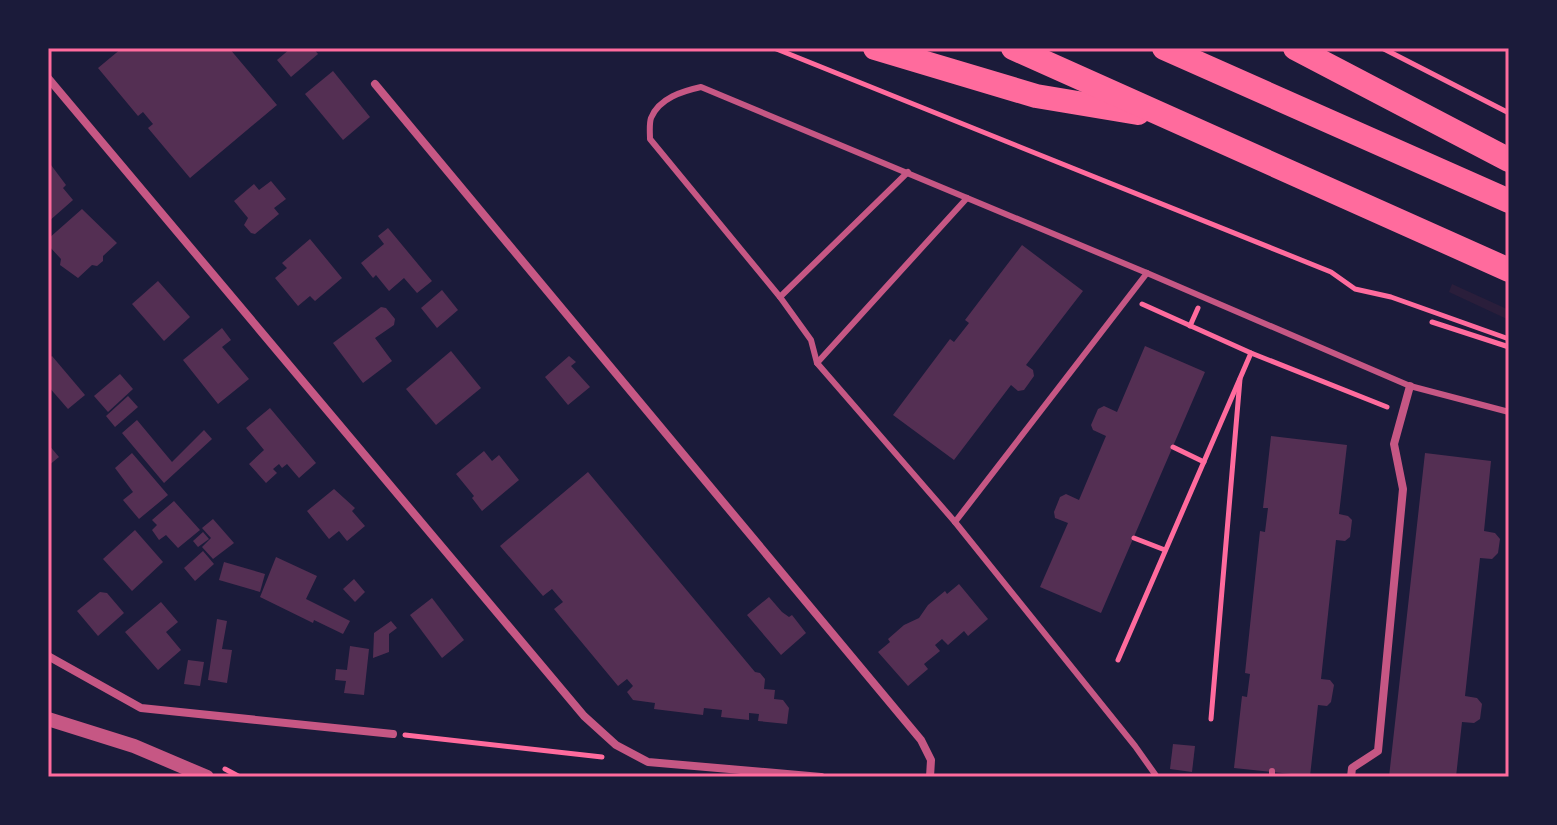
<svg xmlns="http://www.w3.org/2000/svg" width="1557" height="825" font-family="'Public Sans',sans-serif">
<rect width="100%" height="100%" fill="#1b1b3a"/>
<!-- green -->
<polygon fill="#2a1e3b" points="1452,284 1509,310 1509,320 1449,292"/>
<!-- building -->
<g fill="#542f53">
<polygon points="122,48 229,48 277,105 190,178 148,128 153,124 143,112 138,116 98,68"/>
<polygon points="291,48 313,48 318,54 291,77 277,60"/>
<polygon points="333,71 370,117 343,140 305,94"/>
<polygon points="48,161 66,185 63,188 73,200 48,222"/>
<polygon points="271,181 286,199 274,208 279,214 255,234 251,233 244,225 248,218 234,201 254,184 259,190"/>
<polygon points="82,209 117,243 103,256 103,261 97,266 92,265 78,278 60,265 61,259 48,245 48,239"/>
<polygon points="388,228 432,281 417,293 404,278 389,291 376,275 373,278 361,263 384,244 378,236"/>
<polygon points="310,239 342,278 315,301 310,296 298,306 275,278 287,268 282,263"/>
<polygon points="1022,245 1083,291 1026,365 1033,370 1034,376 1024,390 1018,391 1011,385 954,460 893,415 950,339 954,342 969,323 965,320"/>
<polygon points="158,281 190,317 164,341 132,304"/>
<polygon points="442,290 458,310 437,328 421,308"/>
<polygon points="381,307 386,308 395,319 394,325 375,338 392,361 363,383 333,343"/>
<polygon points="222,328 231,340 222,347 249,379 218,404 183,360"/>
<polygon points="1145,346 1205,372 1101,613 1040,587 1068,523 1055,518 1054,512 1060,497 1066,494 1079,500 1106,436 1093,430 1091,425 1098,409 1104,406 1117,412"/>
<polygon points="451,351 481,388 436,425 406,389"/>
<polygon points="52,356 85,395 68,409 48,386 48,359"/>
<polygon points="569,356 576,362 571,366 590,387 568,405 545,377"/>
<polygon points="120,374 133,389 108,412 94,396"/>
<polygon points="128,396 138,407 115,427 106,416"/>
<polygon points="270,408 316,463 299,478 287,464 282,468 279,464 273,469 277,473 266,483 249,464 264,450 246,428"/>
<polygon points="137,420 172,462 204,430 212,439 164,483 122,433"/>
<polygon points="1271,436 1347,445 1339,514 1348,516 1352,520 1350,537 1345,541 1336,540 1321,679 1330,680 1334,685 1331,702 1327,706 1318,705 1310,776 1234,768 1242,696 1247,697 1250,674 1245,673 1260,531 1265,532 1268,508 1263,508"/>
<polygon points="48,444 59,457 48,466"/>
<polygon points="484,451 492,461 499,455 519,480 482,511 472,498 474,496 456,474"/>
<polygon points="132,453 168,495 139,519 123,500 133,492 115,468"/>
<polygon points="1425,453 1491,461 1484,531 1495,533 1500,539 1498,553 1492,559 1480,558 1465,696 1477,698 1482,704 1480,719 1474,723 1462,722 1456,777 1389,777"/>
<polygon points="588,472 755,672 760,673 765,679 764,689 775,690 774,699 783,700 789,708 787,724 758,721 759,714 749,713 749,720 721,717 722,710 704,708 703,715 654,709 655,703 633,700 627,692 633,686 627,679 618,686 554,609 563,602 552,589 543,596 500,546"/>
<polygon points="334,489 355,508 352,511 365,526 347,541 339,531 329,539 307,511"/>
<polygon points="174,501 200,530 178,548 166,535 159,540 152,530 157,525 152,520"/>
<polygon points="213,519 234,543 213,559 202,547 211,538 202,528"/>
<polygon points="135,530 163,562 132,591 103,559"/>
<polygon points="203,532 209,539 198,547 193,541"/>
<polygon points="203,551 214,564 195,581 184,568"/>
<polygon points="276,557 317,576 306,599 350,621 343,634 314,620 313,623 260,597"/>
<polygon points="224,562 265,574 260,592 219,580"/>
<polygon points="354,579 365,592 355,602 343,589"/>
<polygon points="959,584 988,619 968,636 964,631 948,645 942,639 935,645 940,651 924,664 928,669 908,686 878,652 890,642 888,639 904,625 919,618 928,605 945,591 947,594"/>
<polygon points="100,592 107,593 124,613 98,636 77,611"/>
<polygon points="769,597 782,612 789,617 792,615 806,633 781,655 747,615"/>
<polygon points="432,598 464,640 442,658 410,615"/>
<polygon points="161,602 178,622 166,632 181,650 158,670 125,632"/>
<polygon points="217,619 227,621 222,649 232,650 227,683 208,680"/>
<polygon points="391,621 397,628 389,634 389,652 373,658 374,633"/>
<polygon points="350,646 369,649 364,695 344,693 346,681 335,680 336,669 347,670"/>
<polygon points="188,660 204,662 200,686 184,684"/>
<polygon points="1173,744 1195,746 1192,772 1170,769"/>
</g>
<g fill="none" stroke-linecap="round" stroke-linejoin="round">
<!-- path -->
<g stroke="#ff6b9d" stroke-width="5">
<polyline points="774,48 1331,272 1355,289 1391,297 1509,339"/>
<polyline points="1382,48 1509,113"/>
<polyline points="1142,304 1251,353 1387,407"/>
<polyline points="1432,322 1509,347"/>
<polyline points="1190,326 1198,308"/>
<polyline points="1173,447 1204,462"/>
<polyline points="1134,538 1165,550"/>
<polyline points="1118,660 1251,353"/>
<polyline points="1211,719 1240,379"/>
<polyline points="405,735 602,757"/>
<polyline points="225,769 240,777"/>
</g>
<!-- service -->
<g stroke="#c65784" stroke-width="6">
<polyline points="780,297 908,172"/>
<polyline points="817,363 967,198"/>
<polyline points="955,522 1147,273"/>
<path d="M1157,777L1135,746L955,522L817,363L811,340L780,297L650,139C650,133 649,124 651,118C659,98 683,91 701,87L1147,273L1410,386L1509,412"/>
<polyline points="1272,777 1272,771"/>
</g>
<!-- minor -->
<g stroke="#c65784" stroke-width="8">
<polyline points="48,78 584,716 616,745 648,762 821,777"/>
<polyline points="375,84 921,740 931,760 930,777"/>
<polyline points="48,656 141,708 393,734"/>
<polyline points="1351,777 1352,768 1378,751 1403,489 1394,444 1410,386"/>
</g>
<!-- tertiary -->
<polyline stroke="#c65784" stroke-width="14" points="48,719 134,746 207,777"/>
<!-- motorway -->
<g stroke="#ff6b9d" stroke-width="24">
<polyline points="875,48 1036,96 1138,113"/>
<polyline points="1013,48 1509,270"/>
<polyline points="1164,48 1509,201"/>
<polyline points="1295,48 1509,160"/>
</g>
</g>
<!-- border -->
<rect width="1557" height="825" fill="none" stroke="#1b1b3a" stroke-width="100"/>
<rect x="50" y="50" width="1457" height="725" fill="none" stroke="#ff6b9d" stroke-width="3"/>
</svg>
